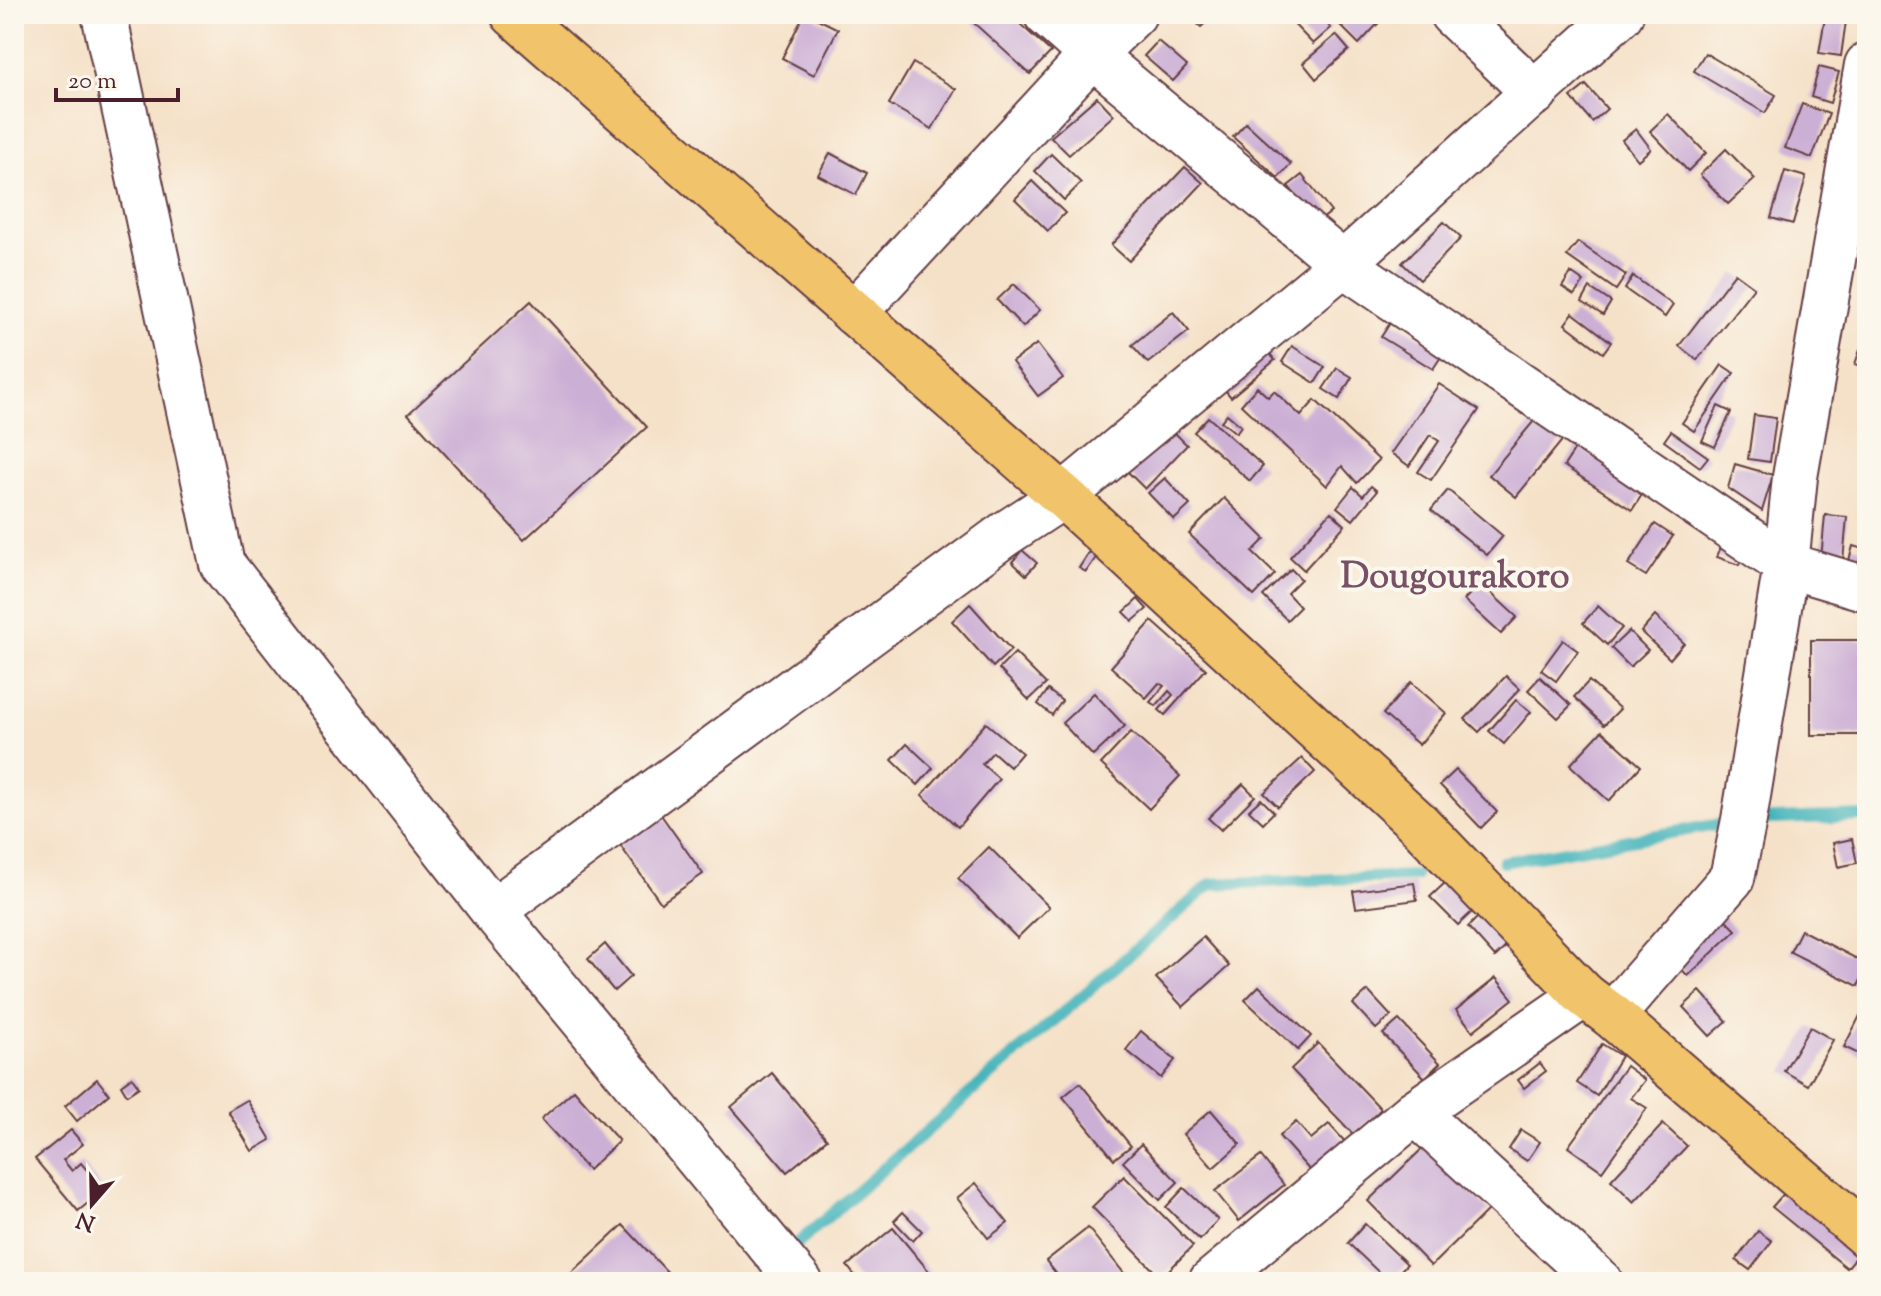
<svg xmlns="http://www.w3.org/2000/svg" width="1881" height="1296" font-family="'Sorts Mill Goudy',serif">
<rect width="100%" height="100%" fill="#fbf7ec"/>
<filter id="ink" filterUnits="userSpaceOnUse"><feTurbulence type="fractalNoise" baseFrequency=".0125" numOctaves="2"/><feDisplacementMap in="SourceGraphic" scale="16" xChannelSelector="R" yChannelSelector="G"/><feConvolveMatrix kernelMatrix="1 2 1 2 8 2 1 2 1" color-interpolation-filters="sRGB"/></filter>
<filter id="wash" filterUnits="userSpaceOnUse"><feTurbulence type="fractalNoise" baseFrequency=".006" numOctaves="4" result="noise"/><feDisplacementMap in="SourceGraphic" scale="32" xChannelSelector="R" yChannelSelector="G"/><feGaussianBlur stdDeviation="1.8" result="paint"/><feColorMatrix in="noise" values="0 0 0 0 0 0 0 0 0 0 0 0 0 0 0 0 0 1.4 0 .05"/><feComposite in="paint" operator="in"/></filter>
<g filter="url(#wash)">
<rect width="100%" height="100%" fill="#f5e1c8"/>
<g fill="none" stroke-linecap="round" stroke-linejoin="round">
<!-- stream -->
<g stroke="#44b4bb" stroke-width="12">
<polyline points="1503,862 1744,820 1867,816"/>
<polyline points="753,1282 1211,884 1415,876"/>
</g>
</g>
<g id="blocks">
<!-- building -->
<g fill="#ccafd5">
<polygon points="804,14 808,14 838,29 814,75 782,58"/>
<polygon points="964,14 1009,14 1051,52 1030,74"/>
<polygon points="1187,14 1214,14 1201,27"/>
<polygon points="1284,14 1317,14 1331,28 1313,44"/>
<polygon points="1349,14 1387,14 1359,44 1339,24"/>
<polygon points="1825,18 1846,21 1841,56 1819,53"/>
<polygon points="1336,35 1349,50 1316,79 1303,63"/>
<polygon points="1158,41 1187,66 1173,81 1144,56"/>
<polygon points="1705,53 1776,95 1765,113 1694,71"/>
<polygon points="913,63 956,89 932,129 889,104"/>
<polygon points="1819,67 1839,72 1830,103 1811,97"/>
<polygon points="1586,85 1607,109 1592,122 1571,97"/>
<polygon points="1097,97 1114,115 1069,155 1051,137"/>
<polygon points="1802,104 1829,114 1812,158 1785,148"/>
<polygon points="1668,114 1706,153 1688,171 1650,131"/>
<polygon points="1246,123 1291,164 1278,178 1233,137"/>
<polygon points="1636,129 1651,149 1638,160 1622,140"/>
<polygon points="1726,149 1755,179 1728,204 1700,175"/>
<polygon points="830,153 867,173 856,195 818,175"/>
<polygon points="1051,154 1081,183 1064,200 1035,171"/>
<polygon points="1185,167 1203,183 1129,261 1111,245"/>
<polygon points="1785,171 1806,177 1793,224 1771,218"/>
<polygon points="1302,175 1331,212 1318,222 1288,186"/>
<polygon points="1032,181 1065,213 1048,231 1015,199"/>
<polygon points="1444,222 1461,238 1420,280 1402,263"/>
<polygon points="1578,242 1626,275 1616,290 1567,256"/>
<polygon points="1571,273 1584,282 1574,295 1562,287"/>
<polygon points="1735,273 1754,287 1697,360 1679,346"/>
<polygon points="1633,276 1673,305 1665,317 1625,289"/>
<polygon points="1014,284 1040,310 1023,327 997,300"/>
<polygon points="1590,288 1611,302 1603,315 1582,302"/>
<polygon points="531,301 647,427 524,540 408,414"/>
<polygon points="1173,312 1189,331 1148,363 1132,345"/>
<polygon points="1573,313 1611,342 1603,353 1565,324"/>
<polygon points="1392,320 1444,352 1433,369 1381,337"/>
<polygon points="1867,330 1867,368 1855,364"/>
<polygon points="1037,344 1063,378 1038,396 1012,362"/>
<polygon points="1262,344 1275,360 1231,397 1218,382"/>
<polygon points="1292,346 1325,367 1315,383 1282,362"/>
<polygon points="1722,365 1734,373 1694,431 1682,423"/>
<polygon points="1337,368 1352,377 1339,399 1323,389"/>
<polygon points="1439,384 1479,410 1431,480 1418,472 1439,441 1430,435 1409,466 1391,453"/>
<polygon points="1257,387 1268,397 1274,391 1301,416 1315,400 1379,460 1357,483 1342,466 1327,486 1241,405"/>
<polygon points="1718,406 1731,412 1715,447 1702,441"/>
<polygon points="1227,414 1241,426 1236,433 1221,421"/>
<polygon points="1754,415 1776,418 1770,462 1748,459"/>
<polygon points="1538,416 1565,437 1516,497 1489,475"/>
<polygon points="1208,417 1263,466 1250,481 1194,432"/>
<polygon points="1169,427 1187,445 1145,489 1127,471"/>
<polygon points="1671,431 1708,457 1700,467 1664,441"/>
<polygon points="1577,446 1645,490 1632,510 1564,466"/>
<polygon points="1735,464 1773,475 1762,511 1728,488"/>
<polygon points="1165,478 1190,505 1174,520 1148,493"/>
<polygon points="1371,486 1377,491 1353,520 1337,507 1353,487 1363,496"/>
<polygon points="1448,490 1503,536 1487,555 1431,510"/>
<polygon points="1224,498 1265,539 1252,552 1275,574 1254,596 1189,534"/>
<polygon points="1331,512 1345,525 1304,570 1290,557"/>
<polygon points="1825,515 1847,517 1843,562 1821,560"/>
<polygon points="1655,524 1673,536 1646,576 1628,565"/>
<polygon points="1723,541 1745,549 1739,565 1717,557"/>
<polygon points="1853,546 1867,550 1867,568 1848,564"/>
<polygon points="1022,550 1037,563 1026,575 1012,562"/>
<polygon points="1090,551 1097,556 1086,572 1079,568"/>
<polygon points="1291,569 1301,579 1287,593 1300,607 1287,620 1263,596"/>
<polygon points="1480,583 1517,617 1501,634 1464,600"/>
<polygon points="1138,599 1147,609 1133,621 1124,612"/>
<polygon points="970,604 1011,650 993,667 952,621"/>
<polygon points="1598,606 1622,628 1607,645 1583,623"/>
<polygon points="1655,616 1684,643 1670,659 1641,632"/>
<polygon points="1152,621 1206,669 1165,715 1159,710 1173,695 1169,691 1156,706 1150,702 1164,686 1159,683 1146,698 1111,667"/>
<polygon points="1629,631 1648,650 1630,667 1611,648"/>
<polygon points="1563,640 1578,651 1556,681 1541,670"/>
<rect x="1811" y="640" width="56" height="95"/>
<polygon points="1015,653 1046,684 1029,700 999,669"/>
<polygon points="1506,676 1520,689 1479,732 1465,719"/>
<polygon points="1540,677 1571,705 1558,718 1528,690"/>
<polygon points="1589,681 1620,709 1604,725 1574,697"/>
<polygon points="1411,682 1446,713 1419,745 1383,714"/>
<polygon points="1048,690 1062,701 1052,715 1038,704"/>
<polygon points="1094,693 1125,726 1093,756 1062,723"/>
<polygon points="1516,700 1531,712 1504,744 1489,731"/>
<polygon points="986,723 1022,753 1010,767 993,752 982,764 999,779 958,827 922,795"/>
<polygon points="1602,731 1641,766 1609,801 1570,765"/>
<polygon points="1131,732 1180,776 1149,809 1101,764"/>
<polygon points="907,744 933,768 918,785 892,760"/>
<polygon points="1302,758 1315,772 1278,807 1264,793"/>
<polygon points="1456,770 1497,812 1481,828 1440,785"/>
<polygon points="1243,784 1255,796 1221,830 1208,818"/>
<polygon points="1261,799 1274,812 1263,823 1249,810"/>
<polygon points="659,812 703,874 661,903 617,841"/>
<polygon points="1852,839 1857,863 1838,867 1833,843"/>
<polygon points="989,847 1049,907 1017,938 958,878"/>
<polygon points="1447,881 1475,909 1458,925 1430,897"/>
<polygon points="1414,883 1417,900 1356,908 1353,891"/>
<polygon points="1718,912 1736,930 1688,976 1670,957"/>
<polygon points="1482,913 1510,943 1495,957 1468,927"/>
<polygon points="1801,930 1867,964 1867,968 1858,986 1790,952"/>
<polygon points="1203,937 1229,966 1183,1007 1156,978"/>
<polygon points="605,944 631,976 614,991 588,959"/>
<polygon points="1496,978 1513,999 1473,1031 1456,1010"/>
<polygon points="1259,986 1311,1036 1298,1050 1245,1000"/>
<polygon points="1368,991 1391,1016 1376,1029 1353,1004"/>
<polygon points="1700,991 1727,1021 1710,1036 1683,1007"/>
<polygon points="1867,1002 1867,1058 1844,1047"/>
<polygon points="1399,1020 1440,1063 1425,1078 1383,1034"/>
<polygon points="1810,1027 1833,1040 1808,1085 1784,1071"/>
<polygon points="1141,1031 1175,1060 1161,1078 1126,1050"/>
<polygon points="1318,1043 1381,1109 1354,1135 1291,1069"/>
<polygon points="1602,1044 1621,1056 1597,1096 1577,1083"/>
<polygon points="1540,1063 1546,1071 1524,1088 1518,1080"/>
<polygon points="1626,1066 1645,1080 1631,1098 1647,1108 1602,1171 1568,1147"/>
<polygon points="772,1073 827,1139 787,1172 731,1107"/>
<polygon points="132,1077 139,1087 127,1095 121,1085"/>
<polygon points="97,1079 109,1094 77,1121 65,1106"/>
<polygon points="1080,1083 1131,1146 1114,1159 1063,1097"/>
<polygon points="574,1090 619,1141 588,1170 541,1119"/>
<polygon points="247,1100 271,1140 252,1151 228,1111"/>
<polygon points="1211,1110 1240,1144 1213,1168 1183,1134"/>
<polygon points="1296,1122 1311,1139 1329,1124 1347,1144 1313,1174 1279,1136"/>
<polygon points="1663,1124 1687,1146 1634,1202 1611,1180"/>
<polygon points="71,1130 83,1144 63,1160 72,1171 81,1163 104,1190 78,1211 35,1159"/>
<polygon points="1521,1130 1540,1142 1527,1161 1509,1149"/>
<polygon points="1141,1144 1178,1182 1160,1200 1123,1162"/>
<polygon points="1425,1146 1488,1210 1431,1266 1368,1201"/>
<polygon points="1261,1156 1284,1185 1239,1221 1215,1191"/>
<polygon points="1124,1176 1193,1246 1161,1278 1092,1207"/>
<polygon points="976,1183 1008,1223 988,1238 957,1198"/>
<polygon points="1184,1188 1218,1220 1200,1240 1166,1207"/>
<polygon points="1789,1188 1863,1249 1847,1268 1772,1207"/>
<polygon points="903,1212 922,1231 913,1241 894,1221"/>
<polygon points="1365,1224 1407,1264 1389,1282 1348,1243"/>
<polygon points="623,1225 672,1277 667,1282 562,1282"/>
<polygon points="893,1228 938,1282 860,1282 847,1266"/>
<polygon points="1088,1228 1131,1282 1063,1282 1046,1261"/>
<polygon points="1758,1231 1772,1241 1750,1270 1736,1260"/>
</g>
</g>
</g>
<g filter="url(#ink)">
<use href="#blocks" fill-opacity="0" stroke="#643c43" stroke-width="2"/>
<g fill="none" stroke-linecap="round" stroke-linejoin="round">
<!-- minor casing -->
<g stroke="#643c43" stroke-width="48">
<g id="minor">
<polyline points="104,14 222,564 493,911 800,1282"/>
<polyline points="1046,14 1092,55 1343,264 1786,565 1867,589"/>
<polyline points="1452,14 1535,93"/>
<polyline points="854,313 1092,55 1134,14"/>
<polyline points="493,911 1005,534 1063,496 1343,264 1621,14"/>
<polyline points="1612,1016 1732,878 1744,820 1786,565 1795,477 1867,65"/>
<polyline points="1415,1112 1600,1282"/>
<polyline points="1211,1282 1415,1112 1584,995"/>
</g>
</g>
<!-- major casing -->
<g stroke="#643c43" stroke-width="48">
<polyline id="major" points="513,14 1063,496 1419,824 1584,995 1612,1016 1867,1236"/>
</g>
<!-- minor -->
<use href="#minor" stroke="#fff" stroke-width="44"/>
<!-- major -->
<use href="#major" stroke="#f1c36a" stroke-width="44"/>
</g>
</g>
<g text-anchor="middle" stroke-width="8" stroke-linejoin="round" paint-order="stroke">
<!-- district labels -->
<g font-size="36" font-weight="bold" fill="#785166" stroke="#fbf7ec">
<text x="1455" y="587">Dougourakoro</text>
</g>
</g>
<!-- margin -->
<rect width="1881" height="1296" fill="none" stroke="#fbf7ec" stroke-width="48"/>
<!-- north arrow -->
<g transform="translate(92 1204) rotate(200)" stroke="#fbf7ec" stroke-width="6" paint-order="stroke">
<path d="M0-6L14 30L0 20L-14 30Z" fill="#4a1f2b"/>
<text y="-12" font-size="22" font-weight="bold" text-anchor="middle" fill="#4a1f2b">N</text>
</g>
<!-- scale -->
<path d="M56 88v12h122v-12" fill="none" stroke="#4a1f2b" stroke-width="4"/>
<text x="68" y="88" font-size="24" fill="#4a1f2b" stroke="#fbf7ec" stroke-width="6" paint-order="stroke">20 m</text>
</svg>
